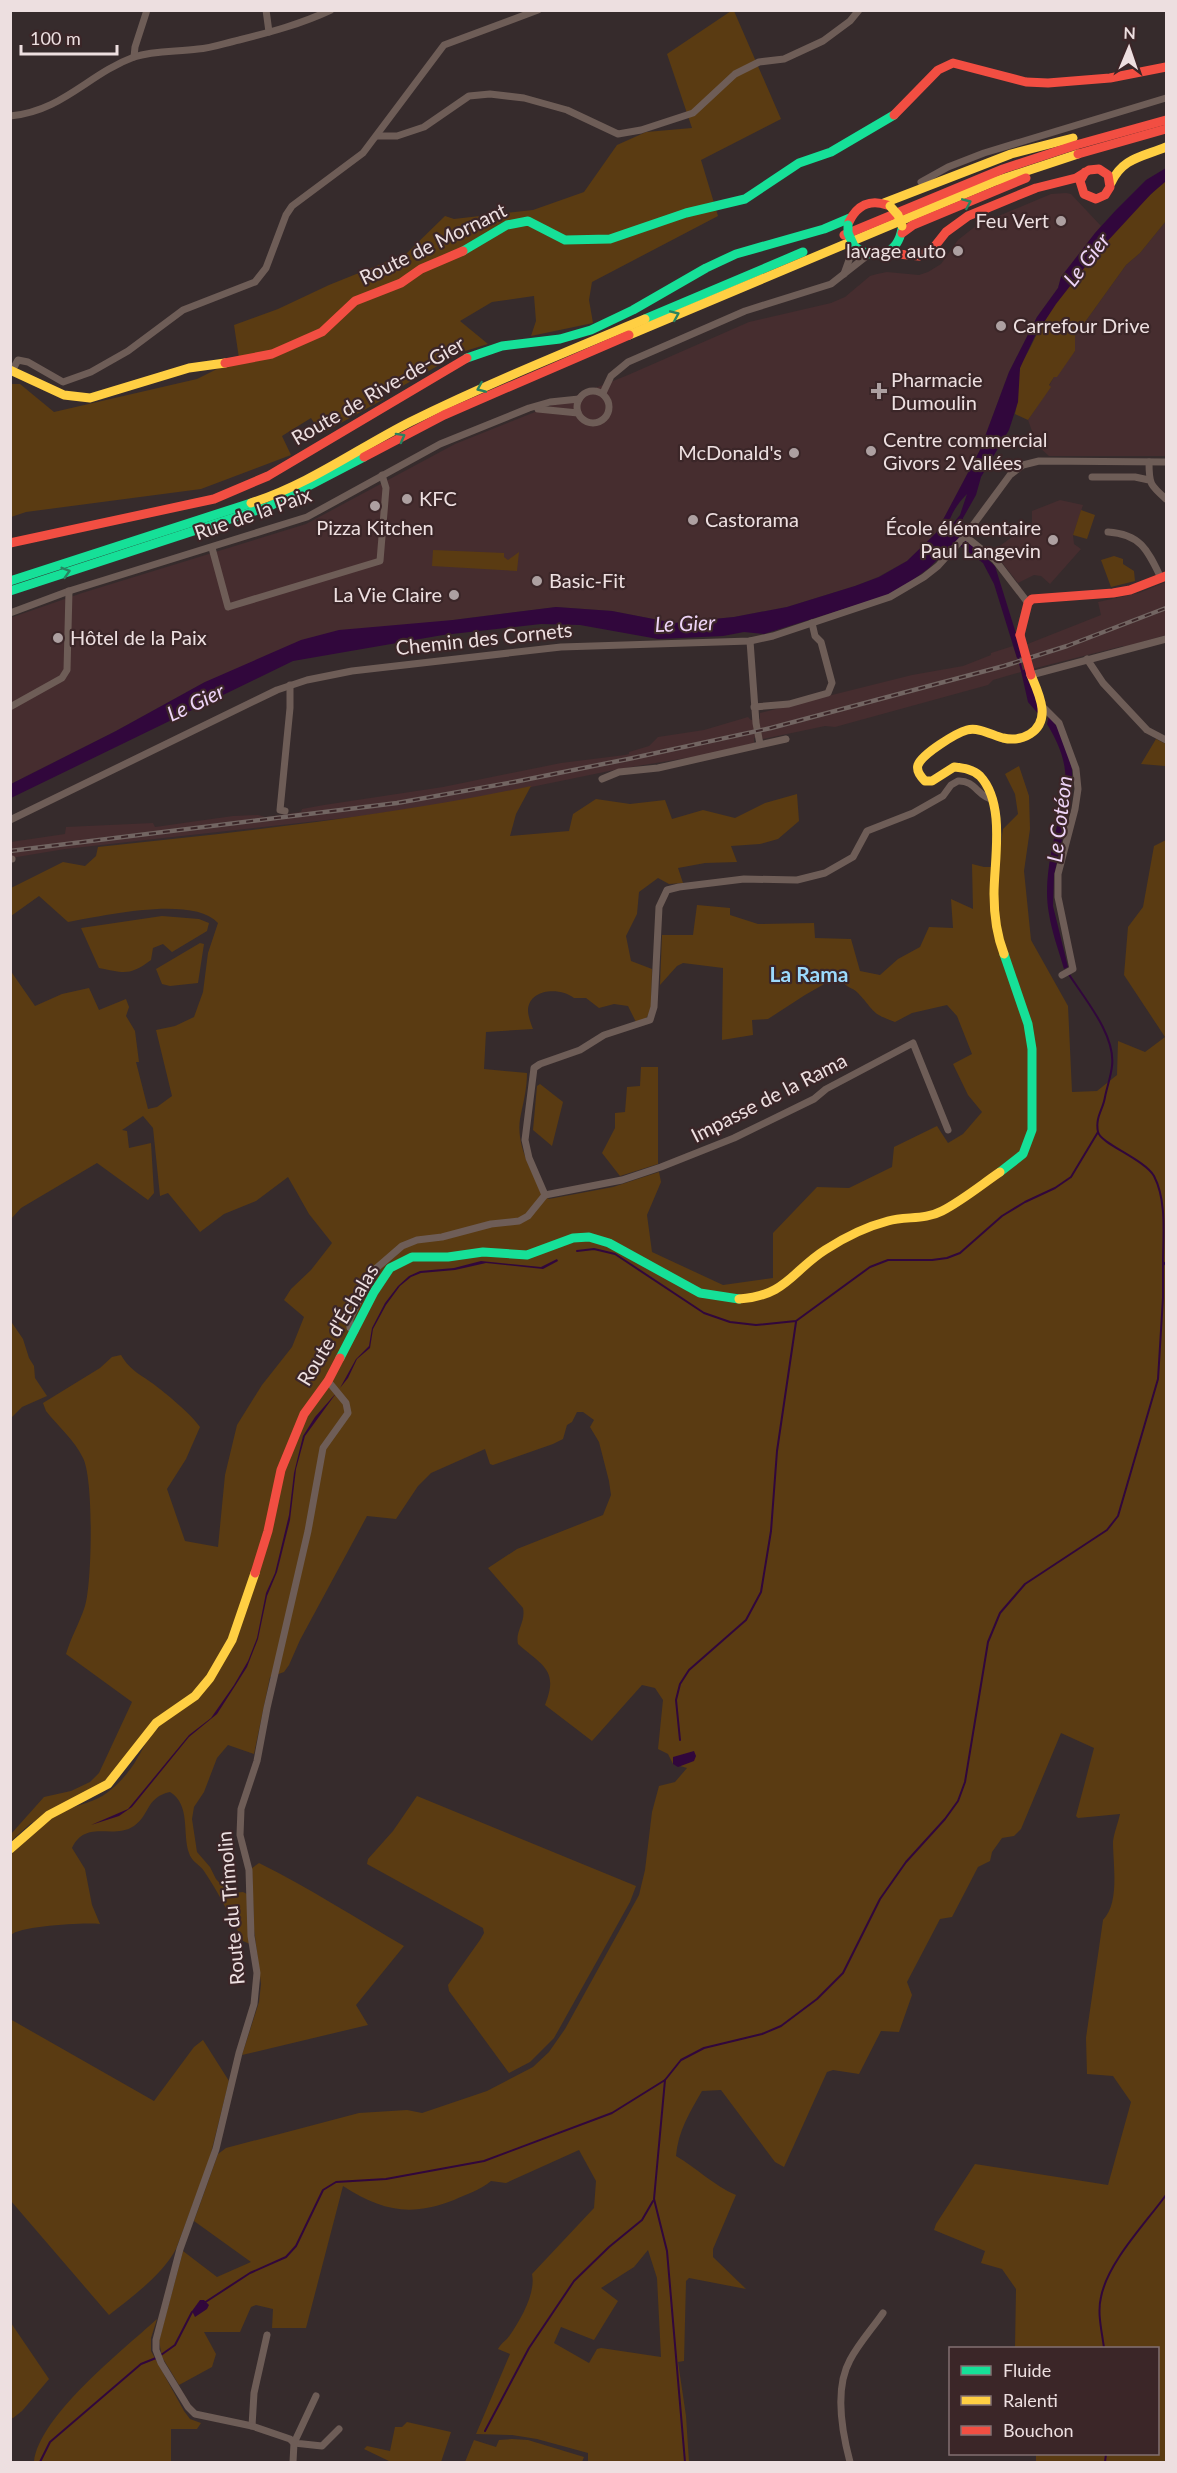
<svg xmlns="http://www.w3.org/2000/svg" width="1177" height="2473" font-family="Lato,sans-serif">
<rect width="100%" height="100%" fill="#362b2c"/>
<!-- built -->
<g fill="#462d2f">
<polygon points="1066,193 1071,194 1101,226 1061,277 1058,288 1037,317 1009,372 980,450 936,533 907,561 878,577 855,586 787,607 734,617 674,623 612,611 556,607 453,620 205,682 116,731 11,784 10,618 82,593 306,524 455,444 628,375 749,322 831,303 845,297 870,276 877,274 887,272 919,275 928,272 941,264 958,240 977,225 1051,194"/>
<polygon points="1166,221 1166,456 1049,456 1037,445 1028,420 1050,387 1049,386 1054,377 1075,351 1075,336 1126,265 1140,253"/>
<polygon points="1060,500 1083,505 1073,535 1074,544 1081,549 1050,584 1041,576 1034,575 1018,583 993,551 1020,531 1032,533 1032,511"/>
<polygon points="1166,582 1166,635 1124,647 1123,646 1032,669 1025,645 1101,615 1098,602 1139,593"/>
<polygon points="1013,646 1017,658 1023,656 1026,669 1021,672 993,680 988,685 835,727 825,726 763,739 761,736 754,738 754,743 705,755 619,769 468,800 362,816 65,849 11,858 11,842 65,834 66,827 153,823 155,827 233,816 258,815 265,817 301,812 302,809 324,805 443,787 561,763 625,755 629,754 629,752 649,746 658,737 704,730 748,717 751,720 760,719 760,713 912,675 963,666 991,655 991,653"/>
</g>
<!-- green -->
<g fill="#5a3b12" fill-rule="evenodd">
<polygon points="731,11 734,11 781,119 701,160 718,216 592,282 589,300 593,323 531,336 536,321 534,296 492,302 460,321 488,344 462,352 399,388 396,382 381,390 384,399 321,434 311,418 282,436 291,455 201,489 26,512 11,517 10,384 20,384 54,412 197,379 239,358 234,325 278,309 329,285 406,254 445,216 454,219 533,210 584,192 617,145 646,132 692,128 667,54"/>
<path d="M1166,181V221L1140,253L1126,265L1075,336V351L1057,377H1054L1049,385L1051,387L1028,420L1015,414C1019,399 1016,383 1020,368C1022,361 1027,354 1030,348C1058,289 1117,222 1166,181Z"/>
<polygon points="1081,510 1095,515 1087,539 1073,535"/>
<polygon points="433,550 504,553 504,557 508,560 519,552 517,571 432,566"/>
<polygon points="1114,556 1123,559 1123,564 1134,571 1135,581 1111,587 1101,560"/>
<polygon points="1156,739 1166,744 1166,769 1165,766 1141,764"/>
<path d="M1019,766L1029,796L1030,829L1024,871L1031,940L1068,1006L1072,1092L1097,1091L1117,1075L1118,1041L1145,1052L1165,1037L1124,975L1128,927L1143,907L1154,846L1166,840V2462H1036V2454H1158V2348H1015L1016,2289L1002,2269L981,2263L985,2251L934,2230L936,2224L975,2164L1108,2185L1131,2102L1113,2076L1087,2074L1086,2038L1103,1920C1120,1903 1113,1864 1113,1842C1114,1833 1118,1823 1120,1814L1078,1818L1076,1816L1094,1748L1061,1733L1021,1829L1014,1836L1002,1838L992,1852L990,1861L978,1867L952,1917L940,1919L907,1982L912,1995L899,2032L881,2031L859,2074L833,2070L827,2072L784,2167L775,2162L721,2090L702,2091C690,2112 678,2131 676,2156C697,2168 714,2186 736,2195L713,2249V2257L746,2289L689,2278L686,2281L684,2361L678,2362L686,2416L689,2462H588V2453L537,2439L512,2435L476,2434L510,2354L498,2349C501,2343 506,2341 510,2335C521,2319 536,2293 532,2274L594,2208L596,2181L579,2150L506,2183L491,2181C480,2190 467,2194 454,2200C410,2217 382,2211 343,2186L306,2328H272L273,2309L256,2305L251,2307L240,2332H204L216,2354L212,2367L179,2385L162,2357L159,2341L183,2251L217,2277L251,2262L194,2221L218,2154L226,2148L359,2113L407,2110L422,2113L487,2091L533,2067L549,2052L565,2029L639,1895L645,1870L652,1812L659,1786L675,1782L687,1768L673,1764L668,1754L658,1749L663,1700L655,1688L642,1685L592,1741L545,1705C559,1670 543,1666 518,1644C515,1631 526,1622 523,1608L488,1568L517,1549L603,1515L611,1495L609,1481L599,1442L590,1427L594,1420L583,1412H577L572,1422L567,1425L563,1439L553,1444L493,1465L490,1464L485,1449L431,1473L418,1486L396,1519L367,1516L300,1640L289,1665L284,1672L270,1677L254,1754L228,1745L217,1758L204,1792L194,1807L192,1819L197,1852L210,1867L216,1879L225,1889L233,1893L243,1892L247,1894L250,1944L243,1941C231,1918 219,1893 204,1871C200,1865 191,1861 189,1853C182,1833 191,1805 170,1792C146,1797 150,1815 134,1826C113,1840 86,1819 72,1848L85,1869L92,1905L100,1924C86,1922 19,1926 11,1935V1851C27,1837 45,1818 66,1810C81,1804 95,1802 108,1792C120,1783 131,1770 138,1757C145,1746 148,1736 159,1728L153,1722L103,1784L30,1824L11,1841V1834L44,1797L71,1791L90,1782L99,1773L132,1702L66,1654C71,1637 80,1622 85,1606C92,1584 94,1479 83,1458C75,1441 58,1426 46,1411L43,1403L100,1368L112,1357L121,1355C131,1372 141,1374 156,1386C169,1396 191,1414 200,1427L186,1459L167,1489L185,1541L218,1547L225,1475L237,1425L262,1385L292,1347L304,1317L284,1300L291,1289L311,1270L332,1243L309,1214L288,1177L256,1201L224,1214L200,1232L168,1193L160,1196L153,1128L143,1116L122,1130L127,1131L129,1148L151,1143L154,1193L148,1200L97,1163L21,1208L11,1219L10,970L35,1006L62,994L89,988L99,1010L126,999L129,1007L126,1016L135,1031L139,1062H136L148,1109L157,1107L172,1096L156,1030L175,1026L194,1017L203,992L208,953L218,923C192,895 103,916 68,922L39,896L11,916V888L63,862L85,866L96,856L98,847C242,832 388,816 531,786L516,814L510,836L569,831L573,814L596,799L630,804L665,800L672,819L703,810L735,818L765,803L797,794L799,821L778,839L760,844L731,846L737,862L705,863L678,868L683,883L669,884L658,878L639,892L637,914L626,936L631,961L652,969L651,1010L645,1020L636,1022L628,1006L614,1004L599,1008L586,998H574C561,987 529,988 528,1010C528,1016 531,1024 533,1029L486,1032L484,1069L527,1073C527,1090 523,1103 520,1119C516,1147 532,1171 543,1195L549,1199L613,1187L659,1172L661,1182L647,1215L652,1252L723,1285L773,1278V1233L817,1187L849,1188L892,1167L894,1147L937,1126L948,1143L963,1134L982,1112L968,1095L953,1064L972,1054L957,1016L947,1005L912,1013L895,1022C870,1013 875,1011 858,993C851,986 847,989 841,979H833L805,995L768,1019L752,1020L753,1035L722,1040L723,968L683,963L677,966L660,985L662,935H693L697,905L730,908V915L758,924L814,923L815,938L851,939L860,971L880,975L898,959L920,947L929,927L953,928L951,899L973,909L972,864L984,867H998L1003,829L1018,814L1015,794L1005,774ZM648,2250L657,2278L661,2357L601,2348L597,2349L589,2363L554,2343L561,2327L594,2340L618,2301L601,2288L634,2267Z"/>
<path d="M162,916L199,919L209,923L207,931L172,952L163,944L153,948L151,960C130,976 124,973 99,968L81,928Z"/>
<polygon points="200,943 204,944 198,983 170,986 162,984 156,969"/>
<polygon points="641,1067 658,1067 658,1164 620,1176 602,1153 615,1128 615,1113 625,1112 627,1087 640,1086"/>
<polygon points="540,1084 563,1102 552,1146 533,1130 537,1086"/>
<polygon points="10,1320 23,1339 29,1358 34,1366 35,1378 47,1396 22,1407 11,1418"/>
<polygon points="417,1796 636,1886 630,1902 554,2038 530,2062 509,2073 449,1991 448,1985 480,1940 484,1933 483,1928 367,1864 368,1859 393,1831"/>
<path d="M259,1863C309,1888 356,1918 404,1946L356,2005L368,2025L242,2055L259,2002L261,1984L254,1929L252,1868Z"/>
<path d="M10,2019L154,2101L194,2047L203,2040L229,2081L209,2161L176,2249C162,2275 132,2297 109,2315L11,2201Z"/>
<path d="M157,2319L151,2338V2351L184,2411L190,2419L201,2423L197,2429H171V2462H34C39,2416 123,2350 157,2319Z"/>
<polygon points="11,2323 49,2379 22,2411 13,2418 10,2417"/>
<polygon points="407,2422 451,2432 441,2462 391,2462 364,2449 367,2446 390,2451 395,2427 402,2427"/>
<polygon points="512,2439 528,2440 584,2457 582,2462 465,2462 474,2440 496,2447 499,2440"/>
</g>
<!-- water -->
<g fill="#31073c" fill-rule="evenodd">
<path d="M1166,168V181L1151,194L1092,258L1056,304L1035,336L1020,368L1018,402L1009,430L981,477L976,495L963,518L962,533L965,539L995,566L1023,656L1017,658L994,584L983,563L955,542L929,568L902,588L882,597L764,634L744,632L723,636L658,639L580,625L541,624L443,635L293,661L11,798V784L116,731L205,682L301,640L339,630L453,620L556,607L612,611L674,623L734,617L787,607L855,586L879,577L907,561L936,533L980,450L1009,372L1037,317L1058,288L1061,277L1095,233L1116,210L1146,180ZM967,494L960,515L947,531C949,516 957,504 967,494Z"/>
<path d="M1026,669C1030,685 1040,700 1041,717L1028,702L1021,671Z"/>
<path d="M1049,716L1063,735L1072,770V781L1068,813L1054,875L1053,906L1068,967L1064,969C1059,951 1052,933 1049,914C1043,882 1052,848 1059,817L1062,815C1069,777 1067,757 1047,724Z"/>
<polygon points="557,1259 558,1261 543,1269 486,1263 455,1270 421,1273 411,1277 400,1286 386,1305 373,1329 370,1348 357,1359 348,1378 340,1388 356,1359 369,1346 372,1328 385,1303 398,1286 409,1276 420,1271 454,1268 481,1261 541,1267"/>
<polygon points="337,1392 305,1436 296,1469 290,1520 277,1572 267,1596 258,1639 247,1667 235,1686 217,1714 189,1737 132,1807 119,1816 91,1825 51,1851 91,1825 128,1809 189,1735 211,1718 234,1685 248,1661 257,1638 266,1593 275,1573 289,1515 294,1473 303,1436 315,1417"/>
<polygon points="694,1751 696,1756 694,1761 678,1767 673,1764 673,1757"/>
<polygon points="200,2300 204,2300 209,2305 207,2309 195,2317 192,2311"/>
</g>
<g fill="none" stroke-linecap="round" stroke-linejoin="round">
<!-- stream -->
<g stroke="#31073c" stroke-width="2">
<polyline points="1018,656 1022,671"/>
<polyline points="1062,818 1066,791"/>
<path d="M1068,973C1084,998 1116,1035 1112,1066C1111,1076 1107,1087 1105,1097C1103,1110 1095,1117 1098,1132C1101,1144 1144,1159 1154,1176C1167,1201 1163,1235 1163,1262L1166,1265"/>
<polyline points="577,1251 594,1249 615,1254 704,1313 730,1322 756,1325 796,1321 870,1267 888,1260 932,1260 947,1258 960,1253 1002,1216 1025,1202 1055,1188 1071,1177 1098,1132"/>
<polyline points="680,1740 676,1700 680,1684 689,1670 746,1620 761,1592 771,1531 777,1451 796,1322"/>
<polyline points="204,2303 250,2273 286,2257 296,2246 323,2190 336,2182 386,2179 484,2161 612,2113 665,2080"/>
<path d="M1104,2348C1102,2332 1097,2313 1101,2297C1108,2262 1145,2224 1166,2195"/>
<polyline points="161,2355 175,2345 192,2312"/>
<polyline points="485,2431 529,2348 574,2281 609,2247 642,2220 653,2201"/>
<polyline points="40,2462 50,2442 141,2364 156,2358"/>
<polyline points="685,2462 667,2251 654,2199 665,2080 681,2060 704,2048 762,2034 781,2026 817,1999 843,1973 880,1899 906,1862 945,1819 958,1801 965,1782 988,1642 1000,1613 1025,1584 1107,1530 1118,1516 1158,1379 1163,1298 1163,1262"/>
<polyline points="1105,2462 1106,2454"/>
</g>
<!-- street -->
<g stroke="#6e5d57" stroke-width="7">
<polyline points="266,10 269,32"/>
<polyline points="134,57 135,47 147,10"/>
<path d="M10,116C63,111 88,74 134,57C155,50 177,52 198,49C212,48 225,43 239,40C271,32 301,24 331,10"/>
<polyline points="377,136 397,136 424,127 469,96 490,94 524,98 567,110 618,134 641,130 693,113 735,74 759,62 784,59 823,41 850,21 859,10"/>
<polyline points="921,182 948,167 984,153 1166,98"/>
<polyline points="844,274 854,246"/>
<polyline points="13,369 18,360 28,362 63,382 91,372 128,351 183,310 255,282 266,268 286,215 292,206 363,153 444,45 538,10"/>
<circle cx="593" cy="407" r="16"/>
<polyline points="603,393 611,376 628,362 745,311 831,284 868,255"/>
<polyline points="538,409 578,413"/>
<path d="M1149,462C1149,484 1150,485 1166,499"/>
<polyline points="1092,477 1135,477 1149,480"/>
<path d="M1108,532C1141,534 1148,551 1161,578"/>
<polyline points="965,536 995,560 1028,603"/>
<polyline points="212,548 228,607 380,561 386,488 382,475"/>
<polyline points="10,613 69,591 307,517 440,444 529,408 550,402 579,399"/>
<polyline points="750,641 756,723 760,744"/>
<polyline points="1087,659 1103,683 1147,730 1166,740"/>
<polyline points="1031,675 1166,639"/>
<polyline points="10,707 62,678 67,670 69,591"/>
<polyline points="754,707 789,704 828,693 832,683 821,642 815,636 812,623"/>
<polyline points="1043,707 1059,723 1076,769 1078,789 1075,809 1058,874 1058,897 1073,969 1062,975"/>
<polyline points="602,779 619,772 658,768 786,739"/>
<polyline points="285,811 280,810 290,708 290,685"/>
<polyline points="10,820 277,690 307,680 352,671 561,647 750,641 773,636 890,597 924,577 938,566 965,536 1010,475 1023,465 1039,461 1166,462"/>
<polyline points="10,859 12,859"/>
<polyline points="545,1195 622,1180 661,1167 734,1138 814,1099 826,1089 913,1043 948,1130"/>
<path d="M355,1331L350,1328V1319L372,1272L402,1246L417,1240L442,1237L491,1224L519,1221L528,1216L545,1195L529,1158L525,1140L534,1068L540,1064L580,1050L604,1035L650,1020L654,1007L659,907L667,890L679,887L744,879L797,880L825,873L853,857L867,831L913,813L943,796L951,785L958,781C975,780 978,797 992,799"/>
<polyline points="316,2396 294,2443 322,2446 339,2429"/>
<polyline points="252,2426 254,2393 267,2335"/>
<polyline points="293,2462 294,2443 290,2439 252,2426 195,2414 188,2407 161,2363 156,2350 156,2340 180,2249 216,2149 239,2053 254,2004 257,1973 251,1936 249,1870 240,1835 241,1809 257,1761 267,1708 308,1531 323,1448 348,1413 346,1403 328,1381"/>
<path d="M850,2462C842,2432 834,2389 850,2360C859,2343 872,2329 883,2313"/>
</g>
<!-- fast -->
<g stroke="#16e098" stroke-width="9">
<path d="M854,246C875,262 897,255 902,229"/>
<polyline points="463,251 507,225 528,221 565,240 610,239 686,213 745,199 799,163 831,152 894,115"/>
<polyline points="645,319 803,252"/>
<polyline points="467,358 502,346 560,339 591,330 633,310 706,268 736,254 824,229 850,218"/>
<polyline points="10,581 251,503"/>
<polyline points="10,591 270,506 364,457"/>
<polyline points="1000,1172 1023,1154 1032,1130 1032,1049 1028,1024 1004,954"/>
<polyline points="340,1358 374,1292 390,1268 412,1257 448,1257 483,1252 527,1255 573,1238 589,1237 609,1243 700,1293 739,1299"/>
</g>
<!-- slow -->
<g stroke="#ffcf43" stroke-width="9">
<path d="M1111,183C1122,158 1142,157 1166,147"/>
<polyline points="884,203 1011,154 1073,138"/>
<polyline points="629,335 993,182 1078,154"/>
<polyline points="10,370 64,395 90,398 189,368 225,363"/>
<path d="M251,503C308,485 357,449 410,422C487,384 566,352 645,319"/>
<path d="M1004,954C997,936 994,914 994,894C994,860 1006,804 980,776C973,769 963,768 954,767L932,781H925C921,777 916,771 918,765C922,754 956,733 967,730C979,727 992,735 1003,738C1012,740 1022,739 1030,734C1052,720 1039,694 1031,675"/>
<path d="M739,1299C786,1296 792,1271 825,1250C845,1237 865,1227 888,1221C906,1216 925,1220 942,1211C963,1200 981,1185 1000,1172"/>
<polyline points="10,1849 49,1815 108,1784 156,1723 195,1696 210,1678 232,1640 255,1573"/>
</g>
<!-- jam -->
<g stroke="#f24e42" stroke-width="9">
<polyline points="894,115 938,70 953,63 1026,82 1048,83 1110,78 1166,67"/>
<polyline points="1078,154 1166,129"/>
<path d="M849,222C857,205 870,199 887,205"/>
<polyline points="902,233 913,225 1026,178"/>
<polyline points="844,235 1003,169 1076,145 1166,120"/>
<polyline points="887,253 919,256 931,251 946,232 968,216 1036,188 1076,178 1089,170 1099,169 1108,175 1110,187 1105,195 1096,199 1084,194 1080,181 1085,172"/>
<polyline points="225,363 272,354 322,332 355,301 401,283 421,269 463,251"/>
<polyline points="364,457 444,415 629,335"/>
<polyline points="10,543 214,499 268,476 467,358"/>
<polyline points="1020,635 1028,603 1032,599 1113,593 1130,590 1166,576"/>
<polyline points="255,1573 268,1531 281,1470 304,1414 328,1381 340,1358"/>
</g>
<!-- rail casing -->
<g stroke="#726562" stroke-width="4.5">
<polyline id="rail" points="10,851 397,803 514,782 633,758 771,728 1004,666 1067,646 1166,608"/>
</g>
<!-- rail -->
<use href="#rail" stroke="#3b2628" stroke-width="2" stroke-dasharray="7" stroke-linecap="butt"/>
<!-- fast-bridge -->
<polyline stroke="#16e098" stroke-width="9" points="848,225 848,233 854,246"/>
<!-- slow-bridge -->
<polyline stroke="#ffcf43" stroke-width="9" points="890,206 898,215 902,226"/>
<!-- jam-bridge -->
<polyline stroke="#f24e42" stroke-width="9" points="1020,635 1031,675"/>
</g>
<!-- one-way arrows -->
<defs><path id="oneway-chevron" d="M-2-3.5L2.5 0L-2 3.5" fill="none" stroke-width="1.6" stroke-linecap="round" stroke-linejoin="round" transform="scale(1.5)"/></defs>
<g stroke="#288360">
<use href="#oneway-chevron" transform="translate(967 203) rotate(-23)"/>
<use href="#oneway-chevron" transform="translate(675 315) rotate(-23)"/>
<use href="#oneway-chevron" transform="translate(481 388) rotate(157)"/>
<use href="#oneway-chevron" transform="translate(401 437) rotate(-29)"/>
<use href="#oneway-chevron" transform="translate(66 572) rotate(-17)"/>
</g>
<!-- markers -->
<g fill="#ada0a1" stroke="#3b2628" stroke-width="2">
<circle cx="1061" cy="221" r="6"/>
<circle cx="958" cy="251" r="6"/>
<circle cx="1001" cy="326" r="6"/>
<path d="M876 382h6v6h6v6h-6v6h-6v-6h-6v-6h6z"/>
<circle cx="871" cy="451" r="6"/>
<circle cx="794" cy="453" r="6"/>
<circle cx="407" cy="499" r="6"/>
<circle cx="375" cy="506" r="6"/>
<circle cx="693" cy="520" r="6"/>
<circle cx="1053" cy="540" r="6"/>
<circle cx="537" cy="581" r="6"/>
<circle cx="454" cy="595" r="6"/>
<circle cx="58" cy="638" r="6"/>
</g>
<g text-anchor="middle" stroke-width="4.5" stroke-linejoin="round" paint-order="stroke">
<!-- poi labels -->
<g font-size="20" fill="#eddfe0" stroke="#3b2628" text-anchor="start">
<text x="1049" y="228" text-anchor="end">Feu Vert</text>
<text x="946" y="258" text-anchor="end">lavage auto</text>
<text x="1013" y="333">Carrefour Drive</text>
<text x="891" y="387">Pharmacie<tspan x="891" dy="23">Dumoulin</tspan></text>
<text x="883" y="447">Centre commercial<tspan x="883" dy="23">Givors 2 Vallées</tspan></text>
<text x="782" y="460" text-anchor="end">McDonald's</text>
<text x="419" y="506">KFC</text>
<text x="705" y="527">Castorama</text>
<text x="375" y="535" text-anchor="middle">Pizza Kitchen</text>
<text x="1041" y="535" text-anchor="end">École élémentaire<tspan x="1041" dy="23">Paul Langevin</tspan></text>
<text x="549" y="588">Basic-Fit</text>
<text x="442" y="602" text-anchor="end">La Vie Claire</text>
<text x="70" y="645">Hôtel de la Paix</text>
</g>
<!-- street labels -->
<g font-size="20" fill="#eddfe0" stroke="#3b2628">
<text transform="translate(433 244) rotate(-26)" y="7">Route de Mornant</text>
<text transform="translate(378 391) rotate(-30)" y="7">Route de Rive-de-Gier</text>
<text transform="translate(253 514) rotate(-19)" y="7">Rue de la Paix</text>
<text transform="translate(484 639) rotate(-6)" y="7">Chemin des Cornets</text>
<text transform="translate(769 1098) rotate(-27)" y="7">Impasse de la Rama</text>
<text transform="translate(338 1325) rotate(-59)" y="7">Route d'Échalas</text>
<text transform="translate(231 1908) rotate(-95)" y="7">Route du Trimolin</text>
</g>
<!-- water labels -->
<g font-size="21" font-style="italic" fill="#eed4f7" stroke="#3b2628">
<text transform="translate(1087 260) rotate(-52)" y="7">Le Gier</text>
<text transform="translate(685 624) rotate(-2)" y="7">Le Gier</text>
<text transform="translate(196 703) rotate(-25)" y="7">Le Gier</text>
<text transform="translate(1060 819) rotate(-83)" y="7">Le Cotéon</text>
</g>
<!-- neighbourhood labels -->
<g font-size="21" font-weight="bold" fill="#9cdafd" stroke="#3b2628">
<text x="809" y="982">La Rama</text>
</g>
</g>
<!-- border -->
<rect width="1177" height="2473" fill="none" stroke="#eddfe0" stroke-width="24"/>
<!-- legend -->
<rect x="949" y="2347" width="210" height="108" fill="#3b2628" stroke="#827072" stroke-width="1.5"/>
<rect x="961" y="2366" width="30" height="9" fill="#16e098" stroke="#827072" stroke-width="1.5"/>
<text x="1003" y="2377" font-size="18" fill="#eddfe0">Fluide</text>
<rect x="961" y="2396" width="30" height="9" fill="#ffcf43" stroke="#827072" stroke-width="1.5"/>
<text x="1003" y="2407" font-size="18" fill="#eddfe0">Ralenti</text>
<rect x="961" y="2426" width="30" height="9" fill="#f24e42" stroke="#827072" stroke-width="1.5"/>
<text x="1003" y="2437" font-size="18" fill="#eddfe0">Bouchon</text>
<!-- north arrow -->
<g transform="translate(1129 48) rotate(2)" stroke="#3b2628" stroke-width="4.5" paint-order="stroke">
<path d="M0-4.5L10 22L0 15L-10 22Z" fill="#eddfe0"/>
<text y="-9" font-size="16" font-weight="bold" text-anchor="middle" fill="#eddfe0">N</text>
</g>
<!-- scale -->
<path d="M21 45v9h96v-9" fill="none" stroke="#eddfe0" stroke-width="3"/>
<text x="30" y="45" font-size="18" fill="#eddfe0" stroke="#3b2628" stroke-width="4.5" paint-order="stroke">100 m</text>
</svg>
